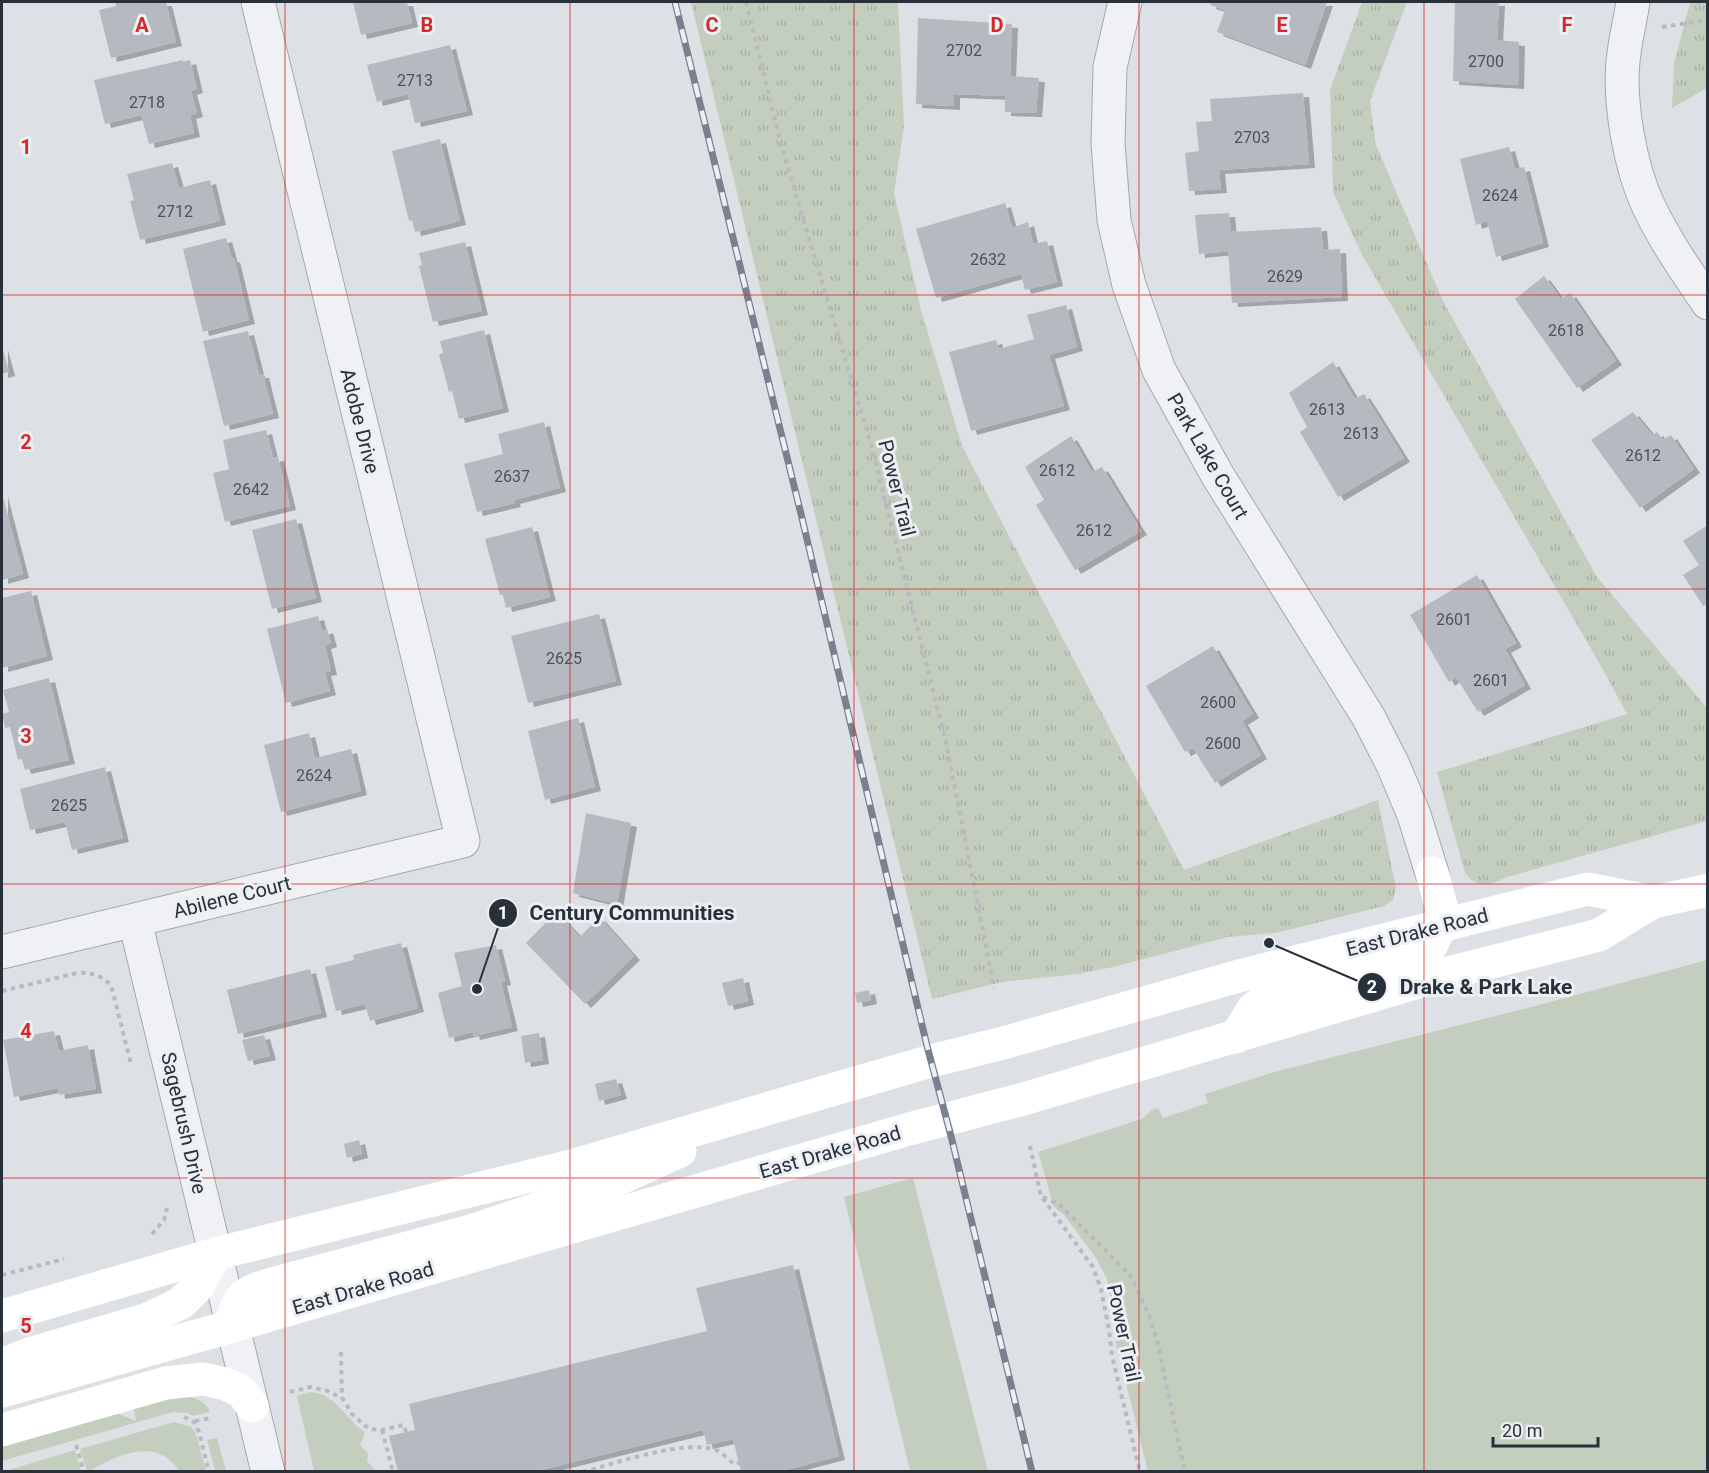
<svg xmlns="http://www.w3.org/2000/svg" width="1709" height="1473" font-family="Roboto,sans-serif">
<defs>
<pattern id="park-tufts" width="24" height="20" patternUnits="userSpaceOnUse" patternTransform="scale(1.5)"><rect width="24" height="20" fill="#c4cebf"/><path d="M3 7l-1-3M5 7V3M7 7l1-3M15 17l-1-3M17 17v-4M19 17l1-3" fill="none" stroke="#a8b1a5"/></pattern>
<filter id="shadow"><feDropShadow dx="6" dy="4" stdDeviation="0" flood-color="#0004"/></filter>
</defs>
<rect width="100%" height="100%" fill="#dde1e5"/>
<!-- grass -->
<g fill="#c4cebf">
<polygon points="1707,960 1707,1471 1148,1471 1116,1344 1112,1303 1107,1279 1096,1258 1065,1216 1054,1207 1038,1152 1142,1119 1151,1110 1158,1108 1163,1118 1208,1103 1205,1094 1274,1072 1535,1006"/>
<polygon points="913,1178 988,1471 910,1471 844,1197"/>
<path d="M310,1392C337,1394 345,1419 365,1432L360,1445L368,1453L367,1461L373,1468L374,1471H314L297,1396Z"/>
<path d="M186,1395C196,1399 206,1401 210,1412L194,1416L187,1413L173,1412L2,1461V1444L109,1410L136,1421L133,1406Z"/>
<path d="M174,1422L191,1427L196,1434L206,1471H179C157,1436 117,1455 90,1471H87L80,1449Z"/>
<polygon points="217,1438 226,1471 215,1471 207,1440"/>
<polygon points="75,1450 81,1471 5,1471"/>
</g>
<!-- park -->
<g fill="url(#park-tufts)">
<polygon points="691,2 898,2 904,126 894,193 921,310 962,446 1184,870 1378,800 1396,888 1393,900 1384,906 1276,933 1228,937 1113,967 1078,974 1002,982 932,999"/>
<path d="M1362,2H1407L1370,101L1376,145L1443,301L1597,577L1707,708V821L1507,877C1490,885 1478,890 1465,873L1437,772L1627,714L1601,666L1361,253L1333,192L1330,90Z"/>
<polygon points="1690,2 1707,2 1707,88 1672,108 1674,64"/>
</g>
<!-- building -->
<g fill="#b5bac1" filter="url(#shadow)">
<polygon points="115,2 166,2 176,42 111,58 99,10 116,6"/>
<polygon points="353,2 407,2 412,23 361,35"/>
<polygon points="1211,2 1327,2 1305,65 1217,32 1225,10 1210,5"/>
<polygon points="1455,2 1499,2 1497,40 1519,42 1518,85 1453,81"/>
<polygon points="918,18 1012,24 1010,76 1039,78 1036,113 1005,112 1005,96 954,94 954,106 916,104"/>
<polygon points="450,45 467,111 415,123 408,94 377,102 367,65"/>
<polygon points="183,60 183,62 190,60 197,89 191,91 197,113 190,115 194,133 149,144 141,115 105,124 94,80"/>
<polygon points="1303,93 1309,164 1219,170 1221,189 1189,191 1185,153 1199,151 1196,122 1212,121 1210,99"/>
<polygon points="440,139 460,221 415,232 412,220 409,221 392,151"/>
<polygon points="1509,147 1515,169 1524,167 1543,243 1496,257 1487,221 1476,225 1460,159"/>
<polygon points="172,163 179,188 210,180 220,221 140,240 130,201 134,200 127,174"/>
<polygon points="1005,203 1012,228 1028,222 1033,244 1047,241 1057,282 1025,290 1021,274 936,298 916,229"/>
<polygon points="1229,213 1231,232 1321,227 1323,250 1340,249 1342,297 1232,303 1228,251 1199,254 1195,215"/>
<polygon points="226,238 232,259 234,258 249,320 203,332 183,249"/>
<polygon points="465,242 482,311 433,322 419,266 422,265 419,253"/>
<polygon points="1544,276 1561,299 1570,293 1616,361 1577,388 1515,299"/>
<polygon points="1066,305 1077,347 1049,355 1064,406 971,431 949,352 996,340 999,349 1034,339 1027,315"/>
<polygon points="484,330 503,408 459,419 452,391 449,392 439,354 443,353 440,341"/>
<polygon points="248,331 259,374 263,374 273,414 224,426 203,341"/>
<polygon points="2,346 9,372 2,374"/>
<polygon points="1333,362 1355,399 1364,394 1404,458 1338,497 1300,432 1307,427 1289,393"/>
<polygon points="1633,412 1652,435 1657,432 1663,440 1671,435 1694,469 1640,508 1591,440"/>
<polygon points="544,422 560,488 514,500 515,503 477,512 464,464 503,454 498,434"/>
<polygon points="266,430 273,458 278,457 290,506 225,522 213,473 229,469 223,440"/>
<polygon points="1071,436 1092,472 1102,467 1141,531 1075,570 1036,505 1044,500 1025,467"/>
<polygon points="2,493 23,574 2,580"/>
<polygon points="296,519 316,598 272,609 252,530"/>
<polygon points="1708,525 1708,603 1703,606 1683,575 1699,565 1683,541"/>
<polygon points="532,527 550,597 506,608 503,595 500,595 485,539"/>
<polygon points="1477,575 1516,643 1505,649 1525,685 1478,712 1456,677 1449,682 1410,615"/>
<polygon points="31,591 47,656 2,668 2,598"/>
<polygon points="599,614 616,681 528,703 511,636"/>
<polygon points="318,616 322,631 327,629 331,643 325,645 331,671 325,672 330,691 286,703 267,629"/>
<polygon points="1213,646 1253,714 1242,721 1261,755 1215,783 1193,748 1185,752 1146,686"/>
<polygon points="49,678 69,760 25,770 22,759 18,760 10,727 5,728 2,714 9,712 3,690"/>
<polygon points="578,718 595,787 545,800 528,731"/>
<polygon points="309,733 315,758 351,749 361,791 281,812 264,745"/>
<polygon points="105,767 123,838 72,850 65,822 30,830 20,789"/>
<polygon points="586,813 631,823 617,904 573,893"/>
<polygon points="556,912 580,937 599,917 634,956 585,1004 526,943"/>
<polygon points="401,943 418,1008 370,1021 365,1004 336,1011 325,967 354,960 353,955"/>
<polygon points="496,945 505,981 501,982 512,1027 474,1036 473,1032 449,1038 438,993 462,986 454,953"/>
<polygon points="310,969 321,1013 238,1034 227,990"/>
<polygon points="743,978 748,1001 728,1006 722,983"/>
<polygon points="869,990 871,1000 857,1003 855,993"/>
<polygon points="54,1031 59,1051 88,1045 96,1089 59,1095 58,1088 14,1097 3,1040"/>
<polygon points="539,1033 543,1060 525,1063 521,1036"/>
<polygon points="264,1035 270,1056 248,1061 242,1040"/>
<polygon points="616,1079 621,1095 599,1101 595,1084"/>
<polygon points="359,1140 362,1154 347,1158 344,1144"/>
<polygon points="793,1265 839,1456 785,1470 785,1472 741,1472 733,1439 707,1445 703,1430 533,1472 398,1472 389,1436 415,1430 409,1404 707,1331 696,1288"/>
</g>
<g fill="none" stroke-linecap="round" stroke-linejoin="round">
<!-- street casing -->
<g stroke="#a3a8ae" stroke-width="35">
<g id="street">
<polyline points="1125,2 1110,67 1108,144 1114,220 1129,285 1159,370 1218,476 1369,718 1393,765 1414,815 1432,873"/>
<path d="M1633,2C1630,21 1625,41 1623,61C1619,103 1630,166 1648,205C1664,239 1686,271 1708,303"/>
<polyline points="135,921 268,1472"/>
<polyline points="2,952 463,841 258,2"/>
</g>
</g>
<!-- path -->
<g stroke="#b7bbc0" stroke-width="4" stroke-dasharray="4.5 4.5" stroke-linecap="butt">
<polyline points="746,2 782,148 871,445 946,742 994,988"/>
<polyline points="1662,27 1708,20"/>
<path d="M2,991L77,973C92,972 100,975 111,985L131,1064"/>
<polyline points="1030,1146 1041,1196 1093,1267 1101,1289 1109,1330 1112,1356 1140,1472"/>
<polyline points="1043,1197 1060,1205 1130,1275 1149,1315 1158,1344 1185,1472"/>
<polyline points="152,1234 164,1220 167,1208"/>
<polyline points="2,1275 64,1259"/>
<polyline points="341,1352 342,1398"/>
<polyline points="290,1392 310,1387 328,1391 343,1399 352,1414 369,1429 382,1430 404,1425 406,1432"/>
<polyline points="184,1417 194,1422 199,1432 209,1472"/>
<polyline points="195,1421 211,1418"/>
<polyline points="382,1430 393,1472"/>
<polyline points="76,1445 84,1472"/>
<path d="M583,1472C616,1463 685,1439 716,1450C723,1453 729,1460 734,1464L739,1463"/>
</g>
<!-- street -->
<use href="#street" stroke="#eff1f4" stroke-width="33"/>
<!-- secondary -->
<g stroke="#fff" stroke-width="33">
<polyline points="1236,1037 1253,1009 1274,994 1410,958 1431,946 1440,926 1442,909 1432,873"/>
<polyline points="2,1316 215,1254 571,1166 931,1061 1007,1042 1239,976 1588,889 1653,902"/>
<path d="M232,1326C237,1294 244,1293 272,1284L471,1231L599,1188L680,1151"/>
<polyline points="2,1365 29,1354 148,1319 181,1303 199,1285 215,1254"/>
<polyline points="2,1391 232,1326 909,1129 1020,1100 1452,972 1599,935 1653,902 1708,890"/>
<polyline points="2,1430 166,1383 203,1379 226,1384 242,1392 252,1406"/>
</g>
<!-- rail casing -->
<g stroke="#78818d" stroke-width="7">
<polyline id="rail" points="675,2 801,514 927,1046 951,1136 1032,1472"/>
</g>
<!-- rail -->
<use href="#rail" stroke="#eceff3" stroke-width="4.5" stroke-dasharray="14" stroke-linecap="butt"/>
</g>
<!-- grid -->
<path fill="none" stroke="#d62828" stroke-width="1.5" stroke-opacity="0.55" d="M285,2V1472M570,2V1472M854,2V1472M1139,2V1472M1424,2V1472M2,295H1708M2,589H1708M2,884H1708M2,1178H1708"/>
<g text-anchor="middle" stroke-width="6" stroke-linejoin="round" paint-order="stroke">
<!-- number labels -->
<g font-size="16" fill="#4b525c">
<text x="964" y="56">2702</text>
<text x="1486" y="67">2700</text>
<text x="415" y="86">2713</text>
<text x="147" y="108">2718</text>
<text x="1252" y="143">2703</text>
<text x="1500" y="201">2624</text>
<text x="175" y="217">2712</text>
<text x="988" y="265">2632</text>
<text x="1285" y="282">2629</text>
<text x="1566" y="336">2618</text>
<text x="1327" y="415">2613</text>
<text x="1361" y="439">2613</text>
<text x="1643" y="461">2612</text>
<text x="1057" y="476">2612</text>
<text x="512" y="482">2637</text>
<text x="251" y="495">2642</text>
<text x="1094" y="536">2612</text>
<text x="1454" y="625">2601</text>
<text x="564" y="664">2625</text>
<text x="1491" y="686">2601</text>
<text x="1218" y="708">2600</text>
<text x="1223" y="749">2600</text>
<text x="314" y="781">2624</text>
<text x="69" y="811">2625</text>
</g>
<!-- street labels -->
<g font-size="20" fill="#28303a" stroke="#eceff3">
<text transform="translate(360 421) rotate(76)" y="7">Adobe Drive</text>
<text transform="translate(1208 456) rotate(60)" y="7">Park Lake Court</text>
<text transform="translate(897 488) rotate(76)" y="7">Power Trail</text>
<text transform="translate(232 897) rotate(-14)" y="7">Abilene Court</text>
<text transform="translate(1417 932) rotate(-14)" y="7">East Drake Road</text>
<text transform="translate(184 1123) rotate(77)" y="7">Sagebrush Drive</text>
<text transform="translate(830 1152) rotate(-16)" y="7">East Drake Road</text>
<text transform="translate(363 1288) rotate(-16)" y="7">East Drake Road</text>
<text transform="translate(1124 1333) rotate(78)" y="7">Power Trail</text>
</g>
</g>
<g font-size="20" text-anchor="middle" font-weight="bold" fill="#d62828" stroke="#eceff3" stroke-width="6" stroke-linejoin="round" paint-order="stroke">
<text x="142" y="32">A</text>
<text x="427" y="32">B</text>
<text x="712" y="32">C</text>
<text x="997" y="32">D</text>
<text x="1282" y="32">E</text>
<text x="1567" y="32">F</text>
<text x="26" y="154">1</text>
<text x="26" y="449">2</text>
<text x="26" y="743">3</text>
<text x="26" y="1038">4</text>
<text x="26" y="1333">5</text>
</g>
<!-- callouts -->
<path fill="none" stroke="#28303a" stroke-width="2" d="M477 989L503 913M1269 943L1372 987"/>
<g fill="#28303a" stroke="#eceff3" stroke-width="2">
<circle cx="477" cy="989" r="6"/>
<circle cx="1269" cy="943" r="6"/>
<circle cx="503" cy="913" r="15"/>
<circle cx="1372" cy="987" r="15"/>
</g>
<g font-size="18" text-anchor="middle" font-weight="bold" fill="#fff">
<text x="503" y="919">1</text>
<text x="1372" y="993">2</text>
</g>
<g font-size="21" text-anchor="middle" font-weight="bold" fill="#28303a" stroke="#eceff3" stroke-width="6" stroke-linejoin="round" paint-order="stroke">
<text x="632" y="920">Century Communities</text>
<text x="1486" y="994">Drake &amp; Park Lake</text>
</g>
<!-- border -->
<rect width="1709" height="1473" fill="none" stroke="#28303a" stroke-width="6"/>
<!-- scale -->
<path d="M1493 1437v9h105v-9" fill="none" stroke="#28303a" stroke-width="3"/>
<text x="1502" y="1437" font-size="18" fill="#28303a" stroke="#eceff3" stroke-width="4.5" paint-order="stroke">20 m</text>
</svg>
